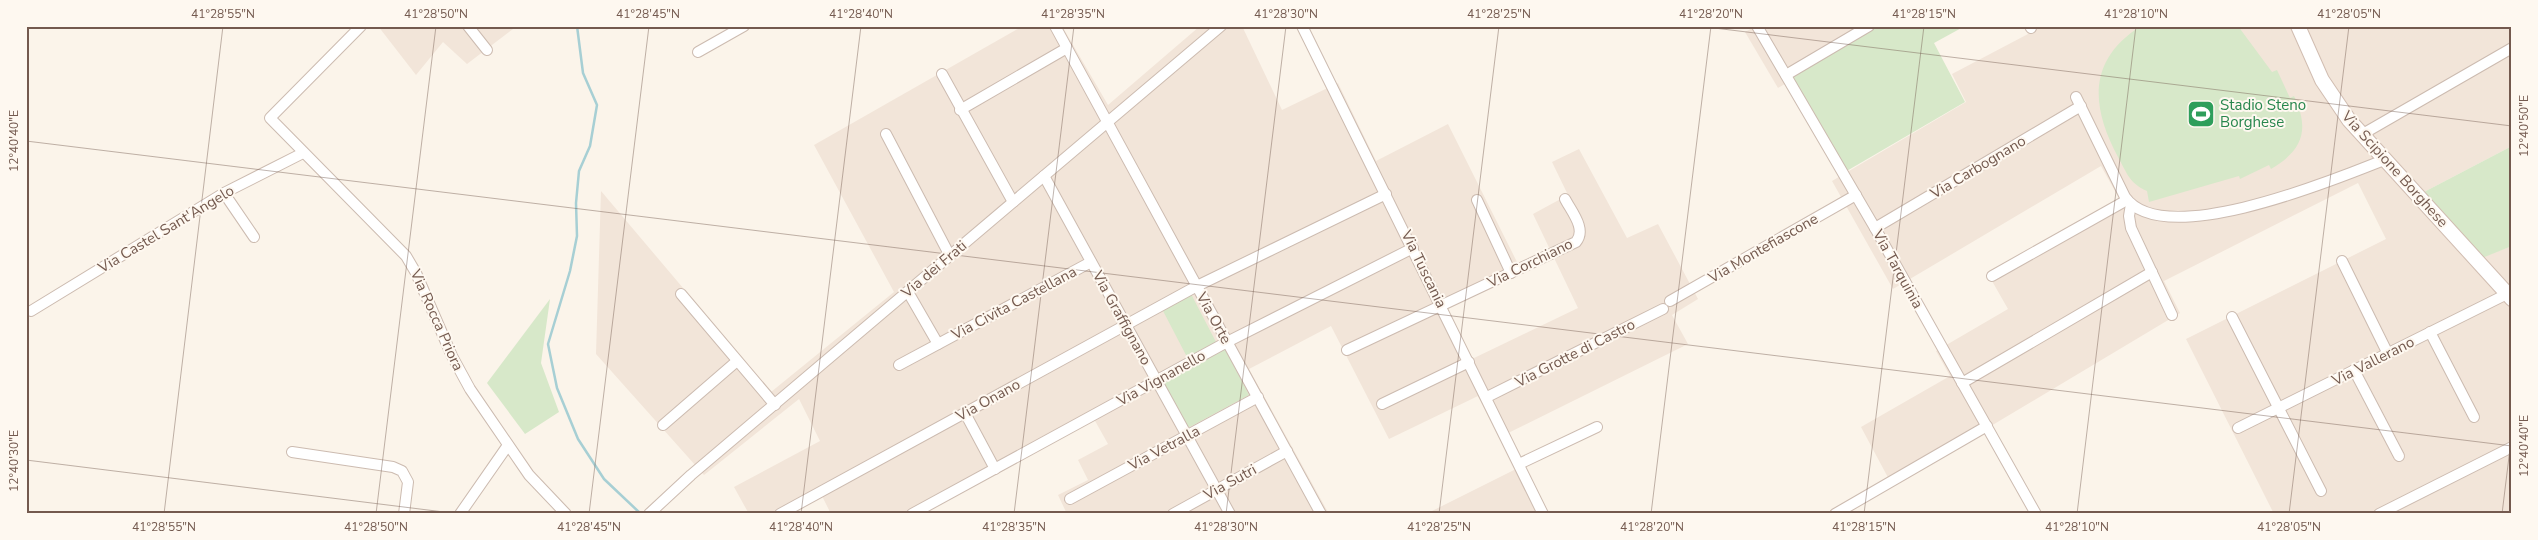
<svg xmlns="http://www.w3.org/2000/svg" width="2538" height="540" font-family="'Nunito Sans',sans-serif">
<rect width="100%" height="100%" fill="#fbf4ea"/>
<!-- residential -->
<g fill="#f2e5d9">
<polygon points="378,26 517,26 467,64 443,42 416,75"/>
<polygon points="1023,26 1062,26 1108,105 1200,26 1242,26 1282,110 1338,83 1376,161 1448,124 1522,272 1447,308 1472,359 1578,308 1533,214 1568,195 1552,162 1579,149 1627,238 1658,224 1698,299 1672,315 1688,344 1500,437 1478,396 1389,439 1331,326 1249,369 1329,514 1067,514 1058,495 1088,480 1078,460 1108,444 1094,419 919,514 831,514 822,496 791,514 749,514 734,487 820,441 799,399 704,475 596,354 601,191 771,392 894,292 814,145"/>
<polygon points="1756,26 1882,26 1778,88 1745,32"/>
<polygon points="2025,26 2512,26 2512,146 2424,192 2482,257 2512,246 2512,514 2274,514 2186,339 2386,239 2358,183 2164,281 2180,313 1892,485 1861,427 1950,376 1936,351 2008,309 1988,274 2120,200 2101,166 1893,289 1832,181 1966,102 1952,74 2028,34"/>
<polygon points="1524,465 1547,514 1426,514"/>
</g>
<!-- green -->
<g fill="#d7e8c9">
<polygon points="1876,26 1965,26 1934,43 1965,102 1845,172 1789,77"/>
<path d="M2141,26H2238L2272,72L2277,70L2290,98L2294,96C2310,130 2303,150 2271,169L2269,165L2240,179L2239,176L2149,202L2147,191C2129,183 2127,173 2118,157C2091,107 2087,60 2141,26Z"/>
<polygon points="2512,146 2512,246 2482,258 2424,192"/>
<polygon points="1190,292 1216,342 1187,357 1161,307"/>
<polygon points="550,299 541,363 559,412 525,434 487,383"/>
<polygon points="1224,347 1249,395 1186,429 1161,381"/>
</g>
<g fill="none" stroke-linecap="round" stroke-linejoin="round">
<!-- stream -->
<polyline stroke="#a7cfd4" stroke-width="2.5" points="577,26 583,73 597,105 590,146 579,171 576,203 577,236 570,271 548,344 557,388 578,439 604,479 641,514"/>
<!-- street casing -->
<g stroke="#ccbbb0" stroke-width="12">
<g id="street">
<polyline points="361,26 270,118 406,256 416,273 452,356 470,389 529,475 566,514"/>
<polyline points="468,26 487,50"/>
<polyline points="1055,26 1321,514"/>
<polyline points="1302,26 1543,514"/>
<polyline points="1757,26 1875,228 2036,514"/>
<polyline points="2030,26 2031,28"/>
<polyline points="698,52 744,26"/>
<polyline points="942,74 1013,202"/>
<polyline points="1786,75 1869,26"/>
<path d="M2076,97L2125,197C2163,251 2336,179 2384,160"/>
<polyline points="960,110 1067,48"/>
<polyline points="886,134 950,256"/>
<polyline points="2361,135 2512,48"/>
<polyline points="1044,176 1230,514"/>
<polyline points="224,193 254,237"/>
<polyline points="1477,200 1511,273"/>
<polyline points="2131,204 2129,216 2131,228 2172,315"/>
<polyline points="1875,228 2081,106"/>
<polyline points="2342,261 2388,354"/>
<polyline points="1992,276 2127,200"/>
<polyline points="908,292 938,344"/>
<polyline points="681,294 775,405"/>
<polyline points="1670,301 1856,195"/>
<polyline points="31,311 224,193 303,153"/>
<polyline points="2232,317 2321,491"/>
<polyline points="2430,332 2474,417"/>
<path d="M1347,350L1576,242C1587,229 1571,211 1565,199"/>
<polyline points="899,365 1091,262"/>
<polyline points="2354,370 2399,456"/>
<polyline points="1962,383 2152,272"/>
<polyline points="1487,397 1663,309"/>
<polyline points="1382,404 1469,362"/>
<polyline points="965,413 995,469"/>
<polyline points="663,425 737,361"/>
<polyline points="2238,428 2507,294"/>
<polyline points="292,452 393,467 402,471 408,482 404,514"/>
<polyline points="1519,464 1597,427"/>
<polyline points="1070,499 1258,397"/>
<polyline points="460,514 508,445"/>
<polyline points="649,514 691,475 1221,26"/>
<polyline points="780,514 1197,286 1386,194"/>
<polyline points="912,514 1227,342 1413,248"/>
<polyline points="1173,514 1287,451"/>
<polyline points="1835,514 1987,426"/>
<polyline points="2379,514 2512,447"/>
</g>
</g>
<!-- secondary casing -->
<g stroke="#d1bdb1" stroke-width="16">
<polyline id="secondary" points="2298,26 2322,80 2349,120 2512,299"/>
</g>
<!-- street -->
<use href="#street" stroke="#fff" stroke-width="10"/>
<!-- secondary -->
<use href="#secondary" stroke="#fff" stroke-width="14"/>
</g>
<!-- ticks -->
<path fill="none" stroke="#745a4f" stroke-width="1" stroke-opacity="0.45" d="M1698,26L2512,126M26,141L2512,446M26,460L460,514M164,514L223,26M376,514L436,26M589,514L649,26M801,514L861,26M1014,514L1074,26M1226,514L1286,26M1439,514L1499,26M1651,514L1711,26M1864,514L1924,26M2077,514L2136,26M2289,514L2349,26M2502,514L2512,432"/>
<!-- icons -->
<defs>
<g id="stadium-square" transform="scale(1.4375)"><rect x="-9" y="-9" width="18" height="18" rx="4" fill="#2e9e5b" stroke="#fef8f0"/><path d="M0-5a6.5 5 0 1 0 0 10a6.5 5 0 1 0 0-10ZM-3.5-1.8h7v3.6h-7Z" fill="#fff"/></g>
</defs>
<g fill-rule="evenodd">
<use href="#stadium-square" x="2201" y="114"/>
</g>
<g text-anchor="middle" stroke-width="4" stroke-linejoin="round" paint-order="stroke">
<!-- leisure labels -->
<g font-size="15" fill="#27864d" stroke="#fef8f0" text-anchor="start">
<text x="2220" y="110">Stadio Steno<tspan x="2220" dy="17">Borghese</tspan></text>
</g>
<!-- street labels -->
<g font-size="15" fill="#745a4f" stroke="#fef8f0">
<text transform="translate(1978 167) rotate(-31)" y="5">Via Carbognano</text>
<text transform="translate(2395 169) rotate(48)" y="5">Via Scipione Borghese</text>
<text transform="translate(166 229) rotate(-31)" y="5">Via Castel Sant'Angelo</text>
<text transform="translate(1763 248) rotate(-30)" y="5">Via Montefiascone</text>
<text transform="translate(1530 263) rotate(-26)" y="5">Via Corchiano</text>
<text transform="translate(934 269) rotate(-40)" y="5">Via dei Frati</text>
<text transform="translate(1424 269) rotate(64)" y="5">Via Tuscania</text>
<text transform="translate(1898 269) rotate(61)" y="5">Via Tarquinia</text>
<text transform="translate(1014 303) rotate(-28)" y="5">Via Civita Castellana</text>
<text transform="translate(1122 318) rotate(61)" y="5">Via Graffignano</text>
<text transform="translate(1214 318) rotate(61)" y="5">Via Orte</text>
<text transform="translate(437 320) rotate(66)" y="5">Via Rocca Priora</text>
<text transform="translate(1575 353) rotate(-27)" y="5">Via Grotte di Castro</text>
<text transform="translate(2373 361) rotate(-27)" y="5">Via Vallerano</text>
<text transform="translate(1161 378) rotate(-29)" y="5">Via Vignanello</text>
<text transform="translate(988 400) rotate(-29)" y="5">Via Onano</text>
<text transform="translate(1164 448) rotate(-28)" y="5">Via Vetralla</text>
<text transform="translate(1230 482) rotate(-29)" y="5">Via Sutri</text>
</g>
</g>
<!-- border -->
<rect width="2538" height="540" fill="none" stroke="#fef8f0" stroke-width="55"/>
<rect x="28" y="28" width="2482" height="484" fill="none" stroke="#745a4f" stroke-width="2"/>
<g font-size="12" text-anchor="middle" fill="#745a4f">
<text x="223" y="18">41°28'55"N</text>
<text x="436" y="18">41°28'50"N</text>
<text x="648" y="18">41°28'45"N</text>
<text x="861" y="18">41°28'40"N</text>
<text x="1073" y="18">41°28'35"N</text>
<text x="1286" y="18">41°28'30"N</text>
<text x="1499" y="18">41°28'25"N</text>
<text x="1711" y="18">41°28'20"N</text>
<text x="1924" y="18">41°28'15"N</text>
<text x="2136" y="18">41°28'10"N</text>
<text x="2349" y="18">41°28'05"N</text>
<text transform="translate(2524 126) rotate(-90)" y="4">12°40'50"E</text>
<text transform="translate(14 141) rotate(-90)" y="4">12°40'40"E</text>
<text transform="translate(2524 446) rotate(-90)" y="4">12°40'40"E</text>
<text transform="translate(14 461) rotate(-90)" y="4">12°40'30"E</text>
<text x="164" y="531">41°28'55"N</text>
<text x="376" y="531">41°28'50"N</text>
<text x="589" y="531">41°28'45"N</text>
<text x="801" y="531">41°28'40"N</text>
<text x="1014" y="531">41°28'35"N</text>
<text x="1226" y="531">41°28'30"N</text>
<text x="1439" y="531">41°28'25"N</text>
<text x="1652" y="531">41°28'20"N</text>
<text x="1864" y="531">41°28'15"N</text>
<text x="2077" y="531">41°28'10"N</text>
<text x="2289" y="531">41°28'05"N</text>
</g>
</svg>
